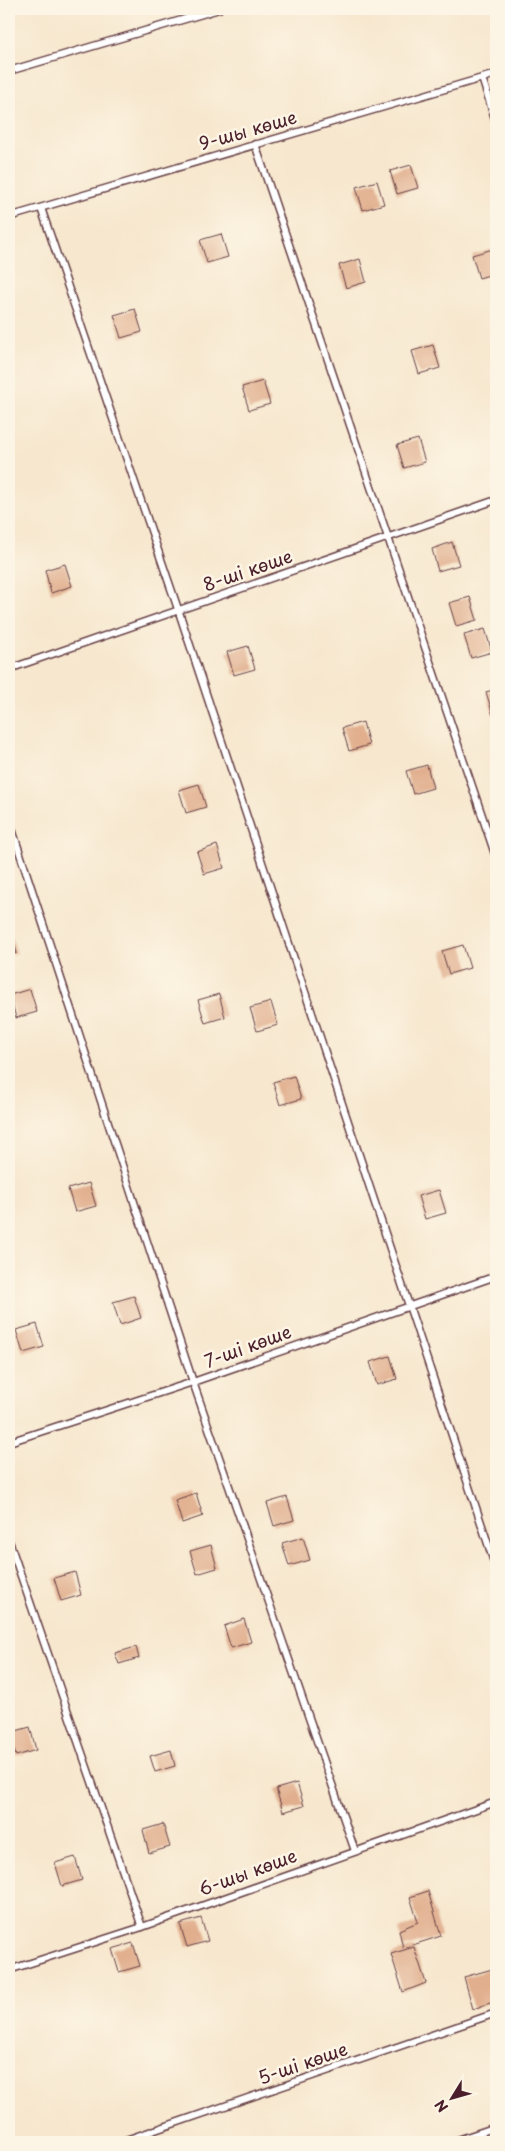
<svg xmlns="http://www.w3.org/2000/svg" width="505" height="2151" font-family="'Playpen Sans',sans-serif">
<rect width="100%" height="100%" fill="#fcf5e5"/>
<filter id="ink" filterUnits="userSpaceOnUse"><feTurbulence type="fractalNoise" baseFrequency=".02" numOctaves="2"/><feDisplacementMap in="SourceGraphic" scale="10" xChannelSelector="R" yChannelSelector="G"/><feConvolveMatrix kernelMatrix="1 2 1 2 8 2 1 2 1" color-interpolation-filters="sRGB"/></filter>
<filter id="wash" filterUnits="userSpaceOnUse"><feTurbulence type="fractalNoise" baseFrequency=".0096" numOctaves="4" result="noise"/><feDisplacementMap in="SourceGraphic" scale="20" xChannelSelector="R" yChannelSelector="G"/><feGaussianBlur stdDeviation="1.12" result="paint"/><feColorMatrix in="noise" values="0 0 0 0 0 0 0 0 0 0 0 0 0 0 0 0 0 1.4 0 .05"/><feComposite in="paint" operator="in"/></filter>
<g filter="url(#wash)">
<rect width="100%" height="100%" fill="#f7e7ce"/>
<g id="blocks">
<!-- building -->
<g fill="#e1af8e">
<polygon points="411,165 418,188 397,194 390,171"/>
<polygon points="377,181 384,204 363,210 356,187"/>
<polygon points="221,234 228,257 207,263 200,240"/>
<polygon points="493,249 496,273 479,278 472,255"/>
<polygon points="360,259 366,282 346,288 339,265"/>
<polygon points="135,309 142,332 121,338 114,315"/>
<polygon points="433,345 440,368 419,374 412,351"/>
<polygon points="263,381 270,404 249,410 242,387"/>
<polygon points="418,439 425,462 404,468 397,445"/>
<polygon points="452,542 459,565 438,571 432,549"/>
<polygon points="65,564 72,586 51,593 45,570"/>
<polygon points="470,597 477,620 456,626 449,603"/>
<polygon points="485,629 492,652 471,658 464,635"/>
<polygon points="248,646 255,669 234,675 227,652"/>
<polygon points="496,689 496,714 493,715 486,692"/>
<polygon points="363,722 369,745 349,751 342,728"/>
<polygon points="427,765 433,788 413,794 406,771"/>
<polygon points="199,784 206,807 186,813 179,790"/>
<polygon points="217,845 224,868 204,874 197,852"/>
<polygon points="9,927 17,953 9,955"/>
<polygon points="463,945 470,968 449,974 442,951"/>
<polygon points="30,989 37,1012 16,1018 10,995"/>
<polygon points="219,994 225,1017 205,1023 198,1000"/>
<polygon points="271,1002 278,1025 257,1031 250,1008"/>
<polygon points="294,1076 301,1099 280,1105 273,1082"/>
<polygon points="89,1183 96,1206 75,1212 68,1189"/>
<polygon points="439,1190 446,1213 425,1219 418,1196"/>
<polygon points="134,1296 141,1318 120,1325 113,1302"/>
<polygon points="37,1324 44,1347 23,1353 16,1330"/>
<polygon points="390,1356 397,1379 377,1385 370,1362"/>
<polygon points="196,1493 203,1516 182,1523 175,1500"/>
<polygon points="287,1497 294,1520 274,1526 267,1503"/>
<polygon points="303,1537 310,1560 289,1566 282,1543"/>
<polygon points="211,1545 217,1568 197,1574 190,1551"/>
<polygon points="75,1572 81,1595 61,1601 54,1578"/>
<polygon points="244,1619 251,1642 231,1648 224,1626"/>
<polygon points="136,1647 139,1658 119,1664 115,1653"/>
<polygon points="30,1727 36,1750 16,1756 9,1733"/>
<polygon points="171,1750 175,1766 155,1772 150,1756"/>
<polygon points="297,1783 304,1806 283,1812 276,1789"/>
<polygon points="163,1824 170,1847 149,1853 143,1830"/>
<polygon points="75,1857 82,1880 62,1886 55,1863"/>
<polygon points="428,1891 441,1936 403,1948 399,1930 418,1922 410,1897"/>
<polygon points="201,1918 208,1941 187,1947 180,1924"/>
<polygon points="133,1943 140,1966 119,1972 112,1949"/>
<polygon points="414,1947 426,1983 403,1992 391,1954"/>
<polygon points="496,1968 496,2001 473,2009 464,1977"/>
</g>
</g>
</g>
<g filter="url(#ink)">
<use href="#blocks" fill-opacity="0" stroke="#643d43" stroke-width="1"/>
<g fill="none" stroke-linecap="round" stroke-linejoin="round">
<!-- lane casing -->
<g stroke="#643d43" stroke-width="9">
<g id="lane">
<polyline points="9,71 219,9"/>
<polyline points="482,78 496,122"/>
<polyline points="255,144 496,857"/>
<polyline points="41,208 179,612 496,1568"/>
<polyline points="9,217 496,74"/>
<polyline points="9,669 496,500"/>
<polyline points="9,820 193,1382 355,1851"/>
<polyline points="9,1442 193,1382 496,1276"/>
<polyline points="9,1541 142,1927"/>
<polyline points="9,1970 142,1927 496,1802"/>
<polyline points="120,2142 496,2013"/>
<polyline points="452,2142 496,2127"/>
</g>
</g>
<!-- lane -->
<use href="#lane" stroke="#fff" stroke-width="6"/>
</g>
</g>
<g text-anchor="middle" stroke-width="5" stroke-linejoin="round" paint-order="stroke">
<!-- street labels -->
<g font-size="18" fill="#4a1f2b" stroke="#fcf5e5">
<text transform="translate(248 131) rotate(-16)" y="6">9-шы көше</text>
<text transform="translate(248 571) rotate(-19)" y="6">8-ші көше</text>
<text transform="translate(248 1347) rotate(-20)" y="6">7-ші көше</text>
<text transform="translate(248 1873) rotate(-20)" y="6">6-шы көше</text>
<text transform="translate(303 2064) rotate(-19)" y="6">5-ші көше</text>
</g>
</g>
<!-- margin -->
<rect width="505" height="2151" fill="none" stroke="#fcf5e5" stroke-width="30"/>
<!-- north arrow -->
<g transform="translate(452 2098) rotate(233)" stroke="#fcf5e5" stroke-width="4" paint-order="stroke">
<path d="M0-4L9 19L0 12L-9 19Z" fill="#4a1f2b"/>
<text y="-8" font-size="14" font-weight="bold" text-anchor="middle" fill="#4a1f2b">N</text>
</g>
</svg>
